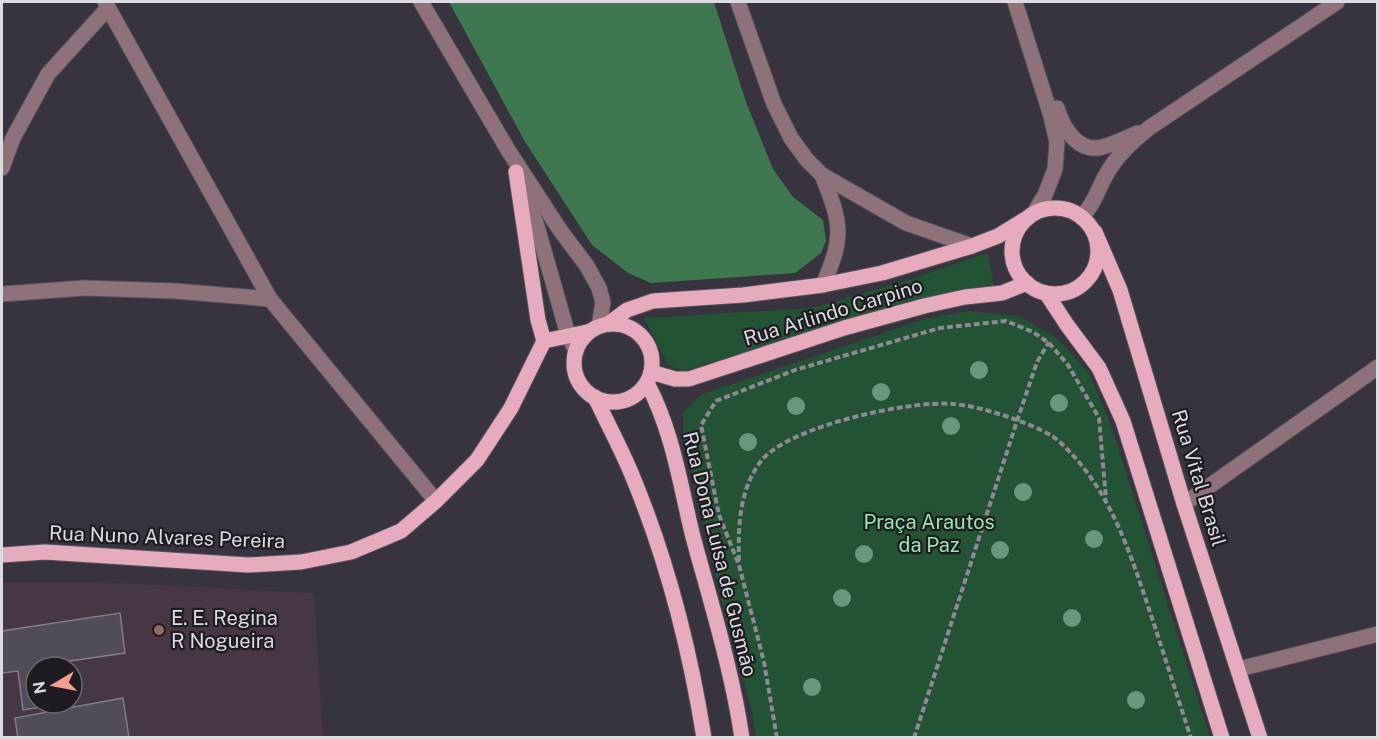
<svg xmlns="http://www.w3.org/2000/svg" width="1379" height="739" font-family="'Public Sans',sans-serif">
<rect width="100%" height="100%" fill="#37333f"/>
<!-- education -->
<path fill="#473744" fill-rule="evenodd" d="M2,582H97L314,593L323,737L2,738ZM36,667H72V703H36Z"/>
<!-- green -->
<g fill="#235234">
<polygon points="987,253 995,289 912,300 684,371 668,365 644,318 812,308 902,282"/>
<polygon points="970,311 1019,316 1058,339 1089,373 1111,425 1210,737 756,737 751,708 726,619 683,436 683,413 700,395 925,319"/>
</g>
<!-- forest -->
<polygon fill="#3f7751" points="449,2 714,2 746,102 773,169 793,197 823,220 826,241 821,253 795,273 651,283 628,273 592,245 524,140"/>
<!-- building -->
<g fill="#514c59" stroke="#817c8a" stroke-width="1.5">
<polygon points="120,613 125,653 63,662 63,667 36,667 36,703 67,703 23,710 18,671 2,673 2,631"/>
<polygon points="123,698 129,738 18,738 15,718"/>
</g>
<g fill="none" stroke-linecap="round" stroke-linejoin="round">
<!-- minor casing -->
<g stroke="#55515c" stroke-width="17">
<g id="minor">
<polyline points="105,2 270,299 436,501"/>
<polyline points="421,2 508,150 560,230 587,266 599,288 603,302 599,326"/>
<polyline points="738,2 774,104 791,138 807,160 822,175 906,223 972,246"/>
<polyline points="1015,2 1051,116 1057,142 1055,169 1045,195 1034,213"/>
<path d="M1057,108C1062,125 1075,150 1098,148C1111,146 1125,138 1138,133"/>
<polyline points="2,168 13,138 48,74 108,8"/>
<path d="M822,175C842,225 844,236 823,285"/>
<polyline points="521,187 536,223 568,335 576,351"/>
<path d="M1082,216C1094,205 1098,189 1106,175C1117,155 1132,142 1149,128L1337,2"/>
<polyline points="2,294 84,288 175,291 270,299"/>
<polyline points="1184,504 1378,367"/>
<polyline points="1239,669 1378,634"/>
</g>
</g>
<!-- major casing -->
<g stroke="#55515c" stroke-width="17">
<g id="major">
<polyline points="516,172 538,320 544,341"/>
<circle cx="1055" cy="251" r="43"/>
<polyline points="1095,232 1120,290 1184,504 1260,738"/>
<polyline points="1046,293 1067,325 1099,368 1123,421 1222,738"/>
<polyline points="608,324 627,310 653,301 743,295 823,285 882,273 972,246 998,236 1024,220"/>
<circle cx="613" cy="363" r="39"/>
<polyline points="651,372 675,379 689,379 844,328 924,306 965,297 1002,293 1027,283"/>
<path d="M647,383C673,432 680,484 693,537C711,603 732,670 742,738"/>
<path d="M595,397C608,425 623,452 634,480C668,563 690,650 704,738"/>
<polyline points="2,555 45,552 248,565 301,562 351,552 401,531 436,501 477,460 511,408 544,341 587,332"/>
</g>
</g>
<!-- path -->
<g stroke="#8d8a93" stroke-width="4" stroke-dasharray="6 3" stroke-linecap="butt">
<path d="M739,561C738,527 739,490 761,461C789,426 909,400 953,404C980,406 1029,422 1052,436C1057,439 1062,444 1066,448C1112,494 1130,553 1150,612C1164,654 1177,696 1191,738"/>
<polyline points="777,738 764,662 739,565 719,515 701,425 716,401 795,370 940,328 1006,321 1033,332 1049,343 1068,365 1099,418 1106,499"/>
<polyline points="914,738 1017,421 1037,362 1049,342"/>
</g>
<!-- minor -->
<use href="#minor" stroke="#8e7179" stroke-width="15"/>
<!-- major -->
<use href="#major" stroke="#e6abbc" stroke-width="15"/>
</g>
<!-- trees -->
<g fill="#6a977c">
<circle cx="979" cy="370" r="9"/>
<circle cx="881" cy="392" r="9"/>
<circle cx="1059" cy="403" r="9"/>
<circle cx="796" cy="406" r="9"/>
<circle cx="951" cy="426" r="9"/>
<circle cx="748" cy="442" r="9"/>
<circle cx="1023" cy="492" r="9"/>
<circle cx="1094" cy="539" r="9"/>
<circle cx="1000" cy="550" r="9"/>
<circle cx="864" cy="554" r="9"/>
<circle cx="842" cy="598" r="9"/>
<circle cx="1072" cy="618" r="9"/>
<circle cx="812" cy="687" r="9"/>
<circle cx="1136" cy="700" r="9"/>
</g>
<!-- markers -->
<circle fill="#8d6e63" stroke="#1e1c21" stroke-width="2" cx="159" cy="630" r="6"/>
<g text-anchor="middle" stroke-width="4.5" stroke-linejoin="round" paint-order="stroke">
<!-- street labels -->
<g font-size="20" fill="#dddbe2" stroke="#1e1c21">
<text transform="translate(833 312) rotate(-17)" y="7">Rua Arlindo Carpino</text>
<text transform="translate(1199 478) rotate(73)" y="7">Rua Vital Brasil</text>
<text transform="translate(167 537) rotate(2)" y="7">Rua Nuno Alvares Pereira</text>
<text transform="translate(720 554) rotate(76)" y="7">Rua Dona Luísa de Gusmão</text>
</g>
<!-- park labels -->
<g font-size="20" fill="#94e8ae" stroke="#1e1c21">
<text x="929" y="529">Praça Arautos<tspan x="929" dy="23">da Paz</tspan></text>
</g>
<!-- poi labels -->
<g font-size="20" fill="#dddbe2" stroke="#1e1c21" text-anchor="start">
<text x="171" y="625">E. E. Regina<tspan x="171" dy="23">R Nogueira</tspan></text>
</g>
</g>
<!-- border -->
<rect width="1379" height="739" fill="none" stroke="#dddbe2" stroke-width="6"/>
<!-- north arrow -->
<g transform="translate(54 685) rotate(260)"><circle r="28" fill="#1e1c21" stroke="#6a686e" stroke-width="1.5"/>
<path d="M0-4.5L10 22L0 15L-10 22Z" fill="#f59d8e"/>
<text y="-9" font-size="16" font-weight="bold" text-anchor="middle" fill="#dddbe2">N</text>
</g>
</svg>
